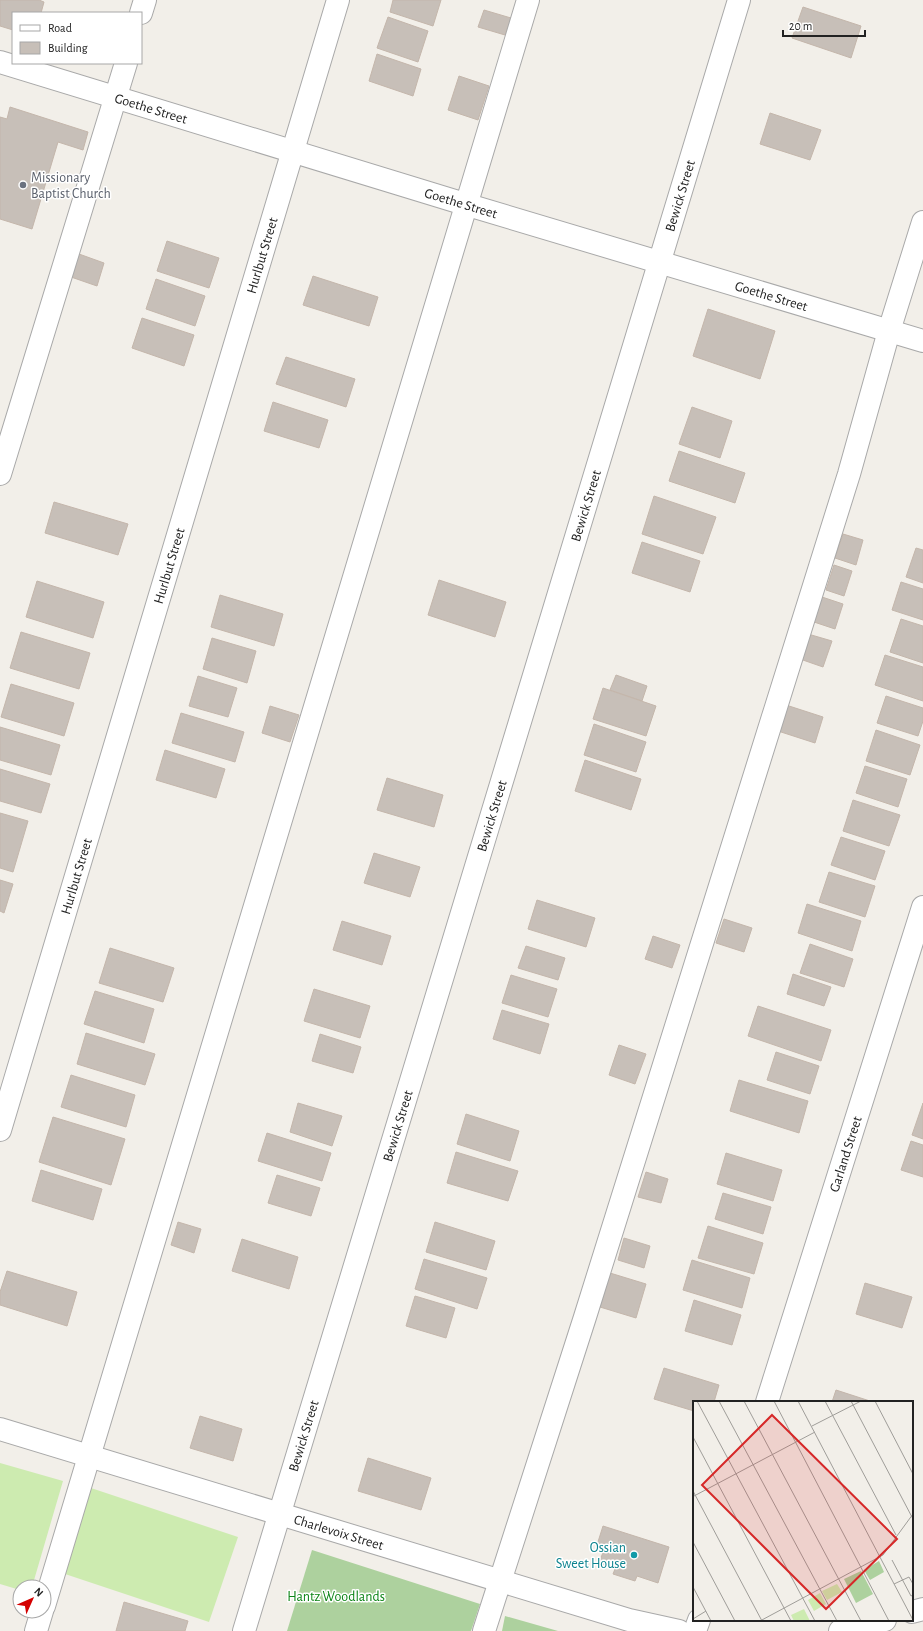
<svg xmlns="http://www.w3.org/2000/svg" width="923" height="1631" font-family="'Alegreya Sans',sans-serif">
<rect width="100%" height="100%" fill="#f2efe9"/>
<!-- grass -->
<g fill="#cdebb0">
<polygon points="0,1463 63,1481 32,1587 20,1587 20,1590 0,1584"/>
<polygon points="91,1488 238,1537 209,1622 62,1573"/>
</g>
<!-- forest -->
<g fill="#add19e">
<polygon points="312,1550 480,1604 471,1631 287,1631"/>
<polygon points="505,1616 558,1631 502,1631"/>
</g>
<!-- building -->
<g fill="#c7bfb8" stroke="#c4b6ab">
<polygon points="0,0 39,0 44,2 41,13 13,13 13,30 0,26"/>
<polygon points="393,0 441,0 433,26 390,12"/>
<polygon points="803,7 861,26 851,58 792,38"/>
<polygon points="484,10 511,18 505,35 478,27"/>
<polygon points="388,17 428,31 418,62 377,48"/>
<polygon points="377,54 421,69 413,96 369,81"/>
<polygon points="459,76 489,86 478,120 448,110"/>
<polygon points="10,107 88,132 83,150 58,142 32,229 0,219 0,117 7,119"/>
<polygon points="770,113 821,130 810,160 760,144"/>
<polygon points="167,241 219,258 209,288 157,271"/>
<polygon points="79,254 104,263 97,286 71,277"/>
<polygon points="313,276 378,297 369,326 303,305"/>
<polygon points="156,279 205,296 195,326 146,309"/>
<polygon points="708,309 775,331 760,379 693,356"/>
<polygon points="142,318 194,335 184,366 132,348"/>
<polygon points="286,357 355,379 346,407 276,384"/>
<polygon points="273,402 328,420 319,448 264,431"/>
<polygon points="692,407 732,421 720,458 679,444"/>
<polygon points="679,451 745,473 735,503 669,481"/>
<polygon points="654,496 716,517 703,554 642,534"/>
<polygon points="54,502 128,524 118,555 45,533"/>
<polygon points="843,534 863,540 856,565 835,558"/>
<polygon points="642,542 700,561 690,592 632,573"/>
<polygon points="916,548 923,550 923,583 906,577"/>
<polygon points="834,565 852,571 844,596 826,590"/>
<polygon points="439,580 506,602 495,637 428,615"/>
<polygon points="37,581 104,602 93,638 26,617"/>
<polygon points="901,582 923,589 923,620 892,610"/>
<polygon points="220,595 283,614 274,646 211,627"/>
<polygon points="819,596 843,604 835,629 811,621"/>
<polygon points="901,619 923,626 923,663 890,652"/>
<polygon points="21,632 90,653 79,689 10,668"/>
<polygon points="808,634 832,641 823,667 800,659"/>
<polygon points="212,638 256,651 247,683 203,669"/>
<polygon points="885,655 923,667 923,701 875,685"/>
<polygon points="616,675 647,686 642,701 610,690"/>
<polygon points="198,676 237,688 228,717 189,706"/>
<polygon points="11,684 74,703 64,736 1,717"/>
<polygon points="603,688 656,706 646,736 593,719"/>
<polygon points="886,696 923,708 923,721 918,736 877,723"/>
<polygon points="786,705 823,717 815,743 778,731"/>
<polygon points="270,706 299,715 290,742 262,733"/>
<polygon points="181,713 244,732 235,762 172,743"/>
<polygon points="594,724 646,742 636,772 584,755"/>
<polygon points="0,727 60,745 51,775 0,760"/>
<polygon points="876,730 920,745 910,775 866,761"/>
<polygon points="165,750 225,769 216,798 156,780"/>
<polygon points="585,760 641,779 631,810 575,791"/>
<polygon points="865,766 907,779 898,807 856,793"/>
<polygon points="0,769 50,784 41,813 0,801"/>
<polygon points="387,778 443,795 434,827 377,810"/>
<polygon points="853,800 900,815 889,846 843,831"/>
<polygon points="0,813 28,821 13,872 0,868"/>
<polygon points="841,837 885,851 875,880 831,865"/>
<polygon points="374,853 420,867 410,897 364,883"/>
<polygon points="829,872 875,886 865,917 819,902"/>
<polygon points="0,880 13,884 4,913 0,911"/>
<polygon points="537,900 595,918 586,947 528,929"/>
<polygon points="807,904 861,921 852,951 798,933"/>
<polygon points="724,919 752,928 744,952 716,943"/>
<polygon points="342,921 391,936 382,965 333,950"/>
<polygon points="653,936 680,945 672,968 645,959"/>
<polygon points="810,944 853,959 844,987 800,973"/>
<polygon points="526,946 565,958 558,980 518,968"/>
<polygon points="110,948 174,968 163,1002 99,983"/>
<polygon points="793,974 831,987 824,1006 787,994"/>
<polygon points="511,975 557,989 548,1017 502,1003"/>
<polygon points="314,989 370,1006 360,1038 304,1021"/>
<polygon points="95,991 154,1009 144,1043 84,1024"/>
<polygon points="758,1006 831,1030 821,1061 748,1036"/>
<polygon points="502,1010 549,1024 540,1054 493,1039"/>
<polygon points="86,1033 155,1054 145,1085 77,1064"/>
<polygon points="320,1034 361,1047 353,1073 312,1061"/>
<polygon points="619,1045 646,1054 635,1084 609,1075"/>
<polygon points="776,1052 819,1066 810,1094 767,1080"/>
<polygon points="71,1075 135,1095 126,1127 61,1107"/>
<polygon points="739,1080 808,1101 799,1133 730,1111"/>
<polygon points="298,1103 342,1116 332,1146 290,1132"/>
<polygon points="923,1103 923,1139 912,1135"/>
<polygon points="466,1114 519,1131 510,1161 457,1144"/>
<polygon points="53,1117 125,1139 111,1185 39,1162"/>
<polygon points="267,1133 331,1153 322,1181 258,1161"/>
<polygon points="911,1141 923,1145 923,1177 901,1170"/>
<polygon points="456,1152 518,1171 508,1201 447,1183"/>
<polygon points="726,1153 782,1170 773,1201 717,1184"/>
<polygon points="41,1170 102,1189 93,1220 32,1201"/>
<polygon points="646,1172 668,1179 661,1203 638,1197"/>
<polygon points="277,1175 320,1188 311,1216 268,1203"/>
<polygon points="723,1193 771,1207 763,1234 715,1219"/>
<polygon points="178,1222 201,1229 194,1253 171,1245"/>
<polygon points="435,1222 495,1241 486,1270 426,1252"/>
<polygon points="708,1226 763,1243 754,1274 698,1258"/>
<polygon points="624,1238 650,1246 644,1268 618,1260"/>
<polygon points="242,1239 298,1257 289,1289 232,1271"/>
<polygon points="424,1259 487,1278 477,1309 415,1289"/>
<polygon points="692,1260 750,1278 742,1308 683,1290"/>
<polygon points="7,1271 77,1292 67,1326 0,1305 0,1292"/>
<polygon points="610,1273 646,1284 636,1318 600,1307"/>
<polygon points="865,1283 912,1297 902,1328 856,1314"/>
<polygon points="415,1296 455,1308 446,1338 406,1326"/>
<polygon points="694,1300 741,1315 732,1345 685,1331"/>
<polygon points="664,1368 719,1385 714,1402 694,1402 694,1411 654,1399"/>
<polygon points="836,1390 873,1402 832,1402"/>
<polygon points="200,1416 242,1429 233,1461 190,1448"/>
<polygon points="368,1458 431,1478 421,1510 358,1491"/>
<polygon points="603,1526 669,1547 658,1583 637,1576 635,1581 613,1574 615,1569 599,1563 605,1547 597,1545"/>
<polygon points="124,1602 188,1621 185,1631 116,1631"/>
</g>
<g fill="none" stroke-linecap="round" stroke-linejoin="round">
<!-- minor casing -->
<g stroke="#a9a9a9" stroke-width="24">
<g id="minor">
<polyline points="141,13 145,0"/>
<path id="s1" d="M0,62L468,205L923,341"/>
<polyline points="0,474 126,63"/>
<path id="s2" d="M0,1130L338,0"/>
<path id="s3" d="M767,1402L923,907"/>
<path id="s4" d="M0,1429L629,1620L679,1631"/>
<polyline points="44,1606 528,0"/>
<polyline points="912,1612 923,1609"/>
<polyline points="36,1631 42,1611"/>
<path id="s5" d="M244,1631L739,0"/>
<polyline points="484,1631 585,1317 849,474 889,331 923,222"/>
<polyline points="695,1631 699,1620"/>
<polyline points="840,1631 885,1620"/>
</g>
</g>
<!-- minor -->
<use href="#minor" stroke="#fff" stroke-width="22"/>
</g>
<!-- markers -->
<circle fill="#6b7280" stroke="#fff" stroke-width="1.5" cx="23" cy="185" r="4"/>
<circle fill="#0f9aa8" stroke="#fff" stroke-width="1.5" cx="634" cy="1555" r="4"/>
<g text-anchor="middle" stroke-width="3" stroke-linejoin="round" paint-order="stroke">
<!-- street labels -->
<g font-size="14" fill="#222" stroke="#fff">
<text dy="5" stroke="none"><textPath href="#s1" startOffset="158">Goethe Street</textPath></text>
<text dy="5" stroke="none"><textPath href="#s5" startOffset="1500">Bewick Street</textPath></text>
<text dy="5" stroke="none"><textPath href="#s1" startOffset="482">Goethe Street</textPath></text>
<text dy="5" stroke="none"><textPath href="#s2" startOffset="913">Hurlbut Street</textPath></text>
<text dy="5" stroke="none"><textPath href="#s1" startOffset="806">Goethe Street</textPath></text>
<text dy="5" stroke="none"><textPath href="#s5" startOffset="1176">Bewick Street</textPath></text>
<text dy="5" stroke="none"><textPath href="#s2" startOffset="589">Hurlbut Street</textPath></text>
<text dy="5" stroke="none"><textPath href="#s5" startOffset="852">Bewick Street</textPath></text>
<text dy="5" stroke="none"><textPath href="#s2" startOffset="265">Hurlbut Street</textPath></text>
<text dy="5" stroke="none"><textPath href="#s5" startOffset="528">Bewick Street</textPath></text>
<text dy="5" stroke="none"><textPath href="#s3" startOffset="260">Garland Street</textPath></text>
<text dy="5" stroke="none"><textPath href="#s5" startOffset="204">Bewick Street</textPath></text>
<text dy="5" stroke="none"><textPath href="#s4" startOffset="354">Charlevoix Street</textPath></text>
</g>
<!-- worship labels -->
<g font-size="14" fill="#5b616d" stroke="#fff" text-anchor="start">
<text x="31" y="182">Missionary<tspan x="31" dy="16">Baptist Church</tspan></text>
</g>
<!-- culture labels -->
<g font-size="14" fill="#0d838f" stroke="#fff" text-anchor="end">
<text x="626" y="1552">Ossian<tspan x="626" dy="16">Sweet House</tspan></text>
</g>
<!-- park labels -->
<g font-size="14" fill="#0c8416" stroke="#fff">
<text x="336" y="1601">Hantz Woodlands</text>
</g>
</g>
<!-- overview -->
<g transform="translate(693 1401)">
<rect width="220" height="220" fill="#f2efe9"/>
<path d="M144,183L149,191L134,199L129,190ZM127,192L133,203L121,210L115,199ZM111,208L117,220H101L98,214Z" fill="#cdebb0"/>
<path d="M186,160L191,171L177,179L171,169ZM168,170L180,193L163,202L151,178Z" fill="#add19e"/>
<path fill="none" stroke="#9f9d99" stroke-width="1" d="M4,0L122,220M26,0L144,220M51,0L168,220M81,0L196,220M105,0L220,219M132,0L203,134M158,0L220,118M182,0L220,73M119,25L168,0M0,36L98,220M0,90L69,220M1,95L122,31M0,141L42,220M199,159L218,195L220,194M201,183L216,176L220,183M0,186L18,220M0,218L13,210M67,220L190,154L220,113"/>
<path fill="#d62828" fill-opacity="0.15" stroke="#d62828" stroke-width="2" d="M79,14L204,138L133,208L9,84Z"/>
<rect width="220" height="220" fill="none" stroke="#222" stroke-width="2"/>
</g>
<!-- legend -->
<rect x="12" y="12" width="130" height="52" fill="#ffffff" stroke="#a7a7a7"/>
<rect x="20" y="25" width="20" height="6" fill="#ffffff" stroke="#a7a7a7"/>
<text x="48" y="32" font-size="12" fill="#222222">Road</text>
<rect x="20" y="42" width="20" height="12" fill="#c7bfb8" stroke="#a7a7a7"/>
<text x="48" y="52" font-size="12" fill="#222222">Building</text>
<!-- north arrow -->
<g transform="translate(32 1599) rotate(45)"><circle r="19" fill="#ffffff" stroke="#a7a7a7"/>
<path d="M0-3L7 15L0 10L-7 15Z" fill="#d40000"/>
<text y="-6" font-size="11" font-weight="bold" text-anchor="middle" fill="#222222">N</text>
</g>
<!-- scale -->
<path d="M783 30v6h82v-6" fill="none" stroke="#222222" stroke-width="2"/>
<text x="789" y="30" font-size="12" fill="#222222" stroke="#ffffff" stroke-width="3" paint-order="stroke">20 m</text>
</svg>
